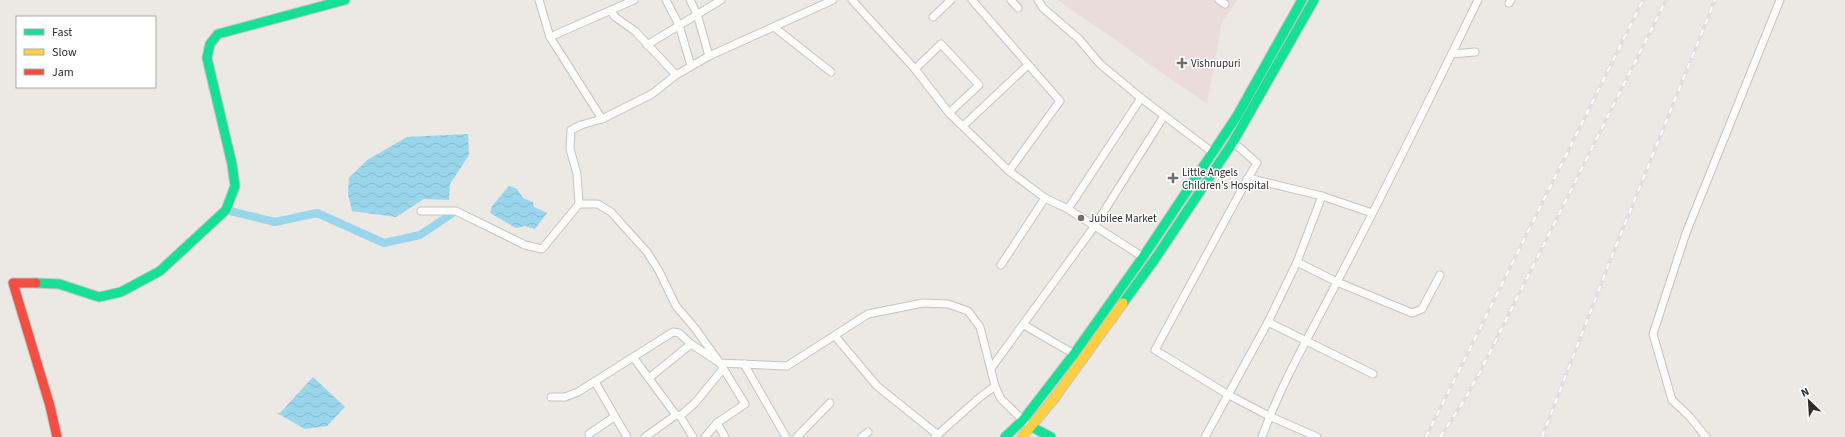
<svg xmlns="http://www.w3.org/2000/svg" width="1845" height="437" font-family="'Source Sans 3',sans-serif">
<defs>
<pattern id="water-waves" width="16" height="10" patternUnits="userSpaceOnUse"><rect width="16" height="10" fill="#99d6ec"/><path d="M0 5q4-4 8 0t8 0" fill="none" stroke="#84b8cb"/></pattern>
</defs>
<rect width="100%" height="100%" fill="#ece8e4"/>
<!-- medical -->
<polygon fill="#e9dcdb" points="1058,0 1237,0 1222,22 1207,104"/>
<!-- water -->
<g fill="url(#water-waves)">
<polygon points="468,134 469,155 450,184 449,200 424,199 396,217 352,211 348,194 349,178 367,160 407,137"/>
<polygon points="509,186 517,189 523,198 533,202 534,207 547,213 535,229 525,226 516,228 490,213 492,206"/>
<polygon points="313,377 345,407 327,426 305,429 277,413 280,413"/>
</g>
<g fill="none" stroke-linecap="round" stroke-linejoin="round">
<!-- canal -->
<polyline stroke="#99d6ec" stroke-width="8" points="226,210 275,222 317,213 384,243 420,235 456,211"/>
<!-- street casing -->
<g stroke="#c5c4c5" stroke-width="9">
<g id="street">
<polyline points="539,0 550,37 602,119 652,94 676,75"/>
<polyline points="666,0 679,25 691,66"/>
<polyline points="690,0 697,14 709,56"/>
<polyline points="852,0 915,69 949,113 1009,171"/>
<polyline points="972,0 1060,101 1009,171 1045,198 1068,209 1143,257"/>
<polyline points="1011,0 1018,8"/>
<polyline points="1038,0 1043,8 1079,39 1100,64 1141,98 1212,152"/>
<polyline points="1219,0 1225,4"/>
<polyline points="1509,3 1511,0"/>
<polyline points="611,11 615,17 635,31 676,75 709,56 833,0"/>
<polyline points="933,17 951,0"/>
<polyline points="774,27 831,72"/>
<polyline points="550,37 634,0"/>
<polyline points="647,45 721,0"/>
<polyline points="1452,54 1475,52"/>
<polyline points="915,69 941,44 979,85 949,113"/>
<polyline points="963,126 1028,65"/>
<polyline points="1233,142 1257,163 1248,178"/>
<polyline points="579,204 598,204 611,212 647,252 659,271 676,306 694,327 720,363 745,404 717,423 725,437"/>
<polyline points="1068,209 1141,98"/>
<polyline points="421,211 456,211 525,245 542,249 579,204 577,174 570,149 571,130 581,125 602,119"/>
<polyline points="1297,262 1337,282 1412,313 1422,309 1440,275"/>
<polyline points="1001,265 1045,198"/>
<polyline points="1268,322 1373,374"/>
<polyline points="1024,325 1074,354"/>
<polyline points="835,336 877,386 938,435"/>
<polyline points="633,357 676,415"/>
<polyline points="744,364 786,437"/>
<polyline points="992,367 1094,227 1164,116"/>
<polyline points="649,378 691,344"/>
<polyline points="595,382 627,437"/>
<polyline points="551,397 565,397 578,392 673,332 679,333 691,344 720,363 787,366 868,314 923,303 948,304 968,311 980,327 995,386 1001,399 1025,422"/>
<polyline points="680,416 695,403 722,370"/>
<polyline points="589,434 614,417"/>
<polyline points="645,437 676,415 680,416 693,437"/>
<polyline points="705,437 717,423"/>
<polyline points="797,437 830,403"/>
<polyline points="862,437 868,432"/>
<polyline points="935,437 979,398 995,386"/>
<polyline points="1205,437 1268,322 1297,262 1322,196"/>
<path d="M1262,437C1281,383 1311,333 1337,282C1386,189 1432,94 1478,0"/>
<polyline points="1317,437 1269,416 1227,394 1155,350 1248,178 1322,196 1372,213"/>
<polyline points="1706,437 1689,416 1672,400 1653,334 1686,233 1780,0"/>
</g>
</g>
<!-- fast casing -->
<g stroke="#c5c4c5" stroke-width="11">
<g id="fast">
<polyline points="36,283 59,284 99,297 121,292 160,271 226,210 235,186 232,164 207,58 210,44 218,34 345,0"/>
<polyline points="1123,303 1155,259 1233,142 1314,0"/>
<polyline points="1032,427 1051,437"/>
<polyline points="1005,437 1023,420 1074,354 1143,257 1237,116 1302,0"/>
</g>
</g>
<!-- slow casing -->
<g stroke="#c5c4c5" stroke-width="11">
<polyline id="slow" points="1022,437 1053,400 1123,303"/>
</g>
<!-- jam casing -->
<g stroke="#c5c4c5" stroke-width="11">
<polyline id="jam" points="36,283 13,283 50,406 57,437"/>
</g>
<!-- street -->
<use href="#street" stroke="#fcfcfb" stroke-width="7"/>
<!-- fast -->
<use href="#fast" stroke="#16e098" stroke-width="9"/>
<!-- slow -->
<use href="#slow" stroke="#ffcf43" stroke-width="9"/>
<!-- jam -->
<use href="#jam" stroke="#f24e42" stroke-width="9"/>
<!-- rail casing -->
<g stroke="#dfdfe1" stroke-width="3.5">
<g id="rail">
<polyline points="1426,437 1643,0"/>
<polyline points="1440,437 1465,399 1480,372 1666,0"/>
<polyline points="1542,437 1610,261 1715,0"/>
</g>
</g>
<!-- rail -->
<use href="#rail" stroke="#fff" stroke-width="2" stroke-dasharray="6" stroke-linecap="butt"/>
</g>
<!-- markers -->
<g fill="#706f6e" stroke="#fff" stroke-width="1.5">
<path d="M1180 57h4v4h4v4h-4v4h-4v-4h-4v-4h4z"/>
<path d="M1171 172h4v4h4v4h-4v4h-4v-4h-4v-4h4z"/>
<circle cx="1081" cy="218" r="4"/>
</g>
<g text-anchor="middle" stroke-width="3" stroke-linejoin="round" paint-order="stroke">
<!-- poi labels -->
<g font-size="11" fill="#2e2e2e" stroke="#fff" text-anchor="start">
<text x="1191" y="67">Vishnupuri</text>
<text x="1182" y="176">Little Angels<tspan x="1182" dy="13">Children's Hospital</tspan></text>
<text x="1089" y="222">Jubilee Market</text>
</g>
</g>
<!-- legend -->
<rect x="16" y="16" width="140" height="72" fill="#ffffff" stroke="#ababab"/>
<rect x="24" y="29" width="20" height="6" fill="#16e098" stroke="#ababab"/>
<text x="52" y="36" font-size="12" fill="#2e2e2e">Fast</text>
<rect x="24" y="49" width="20" height="6" fill="#ffcf43" stroke="#ababab"/>
<text x="52" y="56" font-size="12" fill="#2e2e2e">Slow</text>
<rect x="24" y="69" width="20" height="6" fill="#f24e42" stroke="#ababab"/>
<text x="52" y="76" font-size="12" fill="#2e2e2e">Jam</text>
<!-- north arrow -->
<g transform="translate(1809 401) rotate(335)" stroke="#ffffff" stroke-width="3" paint-order="stroke">
<path d="M0-3L7 15L0 10L-7 15Z" fill="#2e2e2e"/>
<text y="-6" font-size="11" font-weight="bold" text-anchor="middle" fill="#2e2e2e">N</text>
</g>
</svg>
